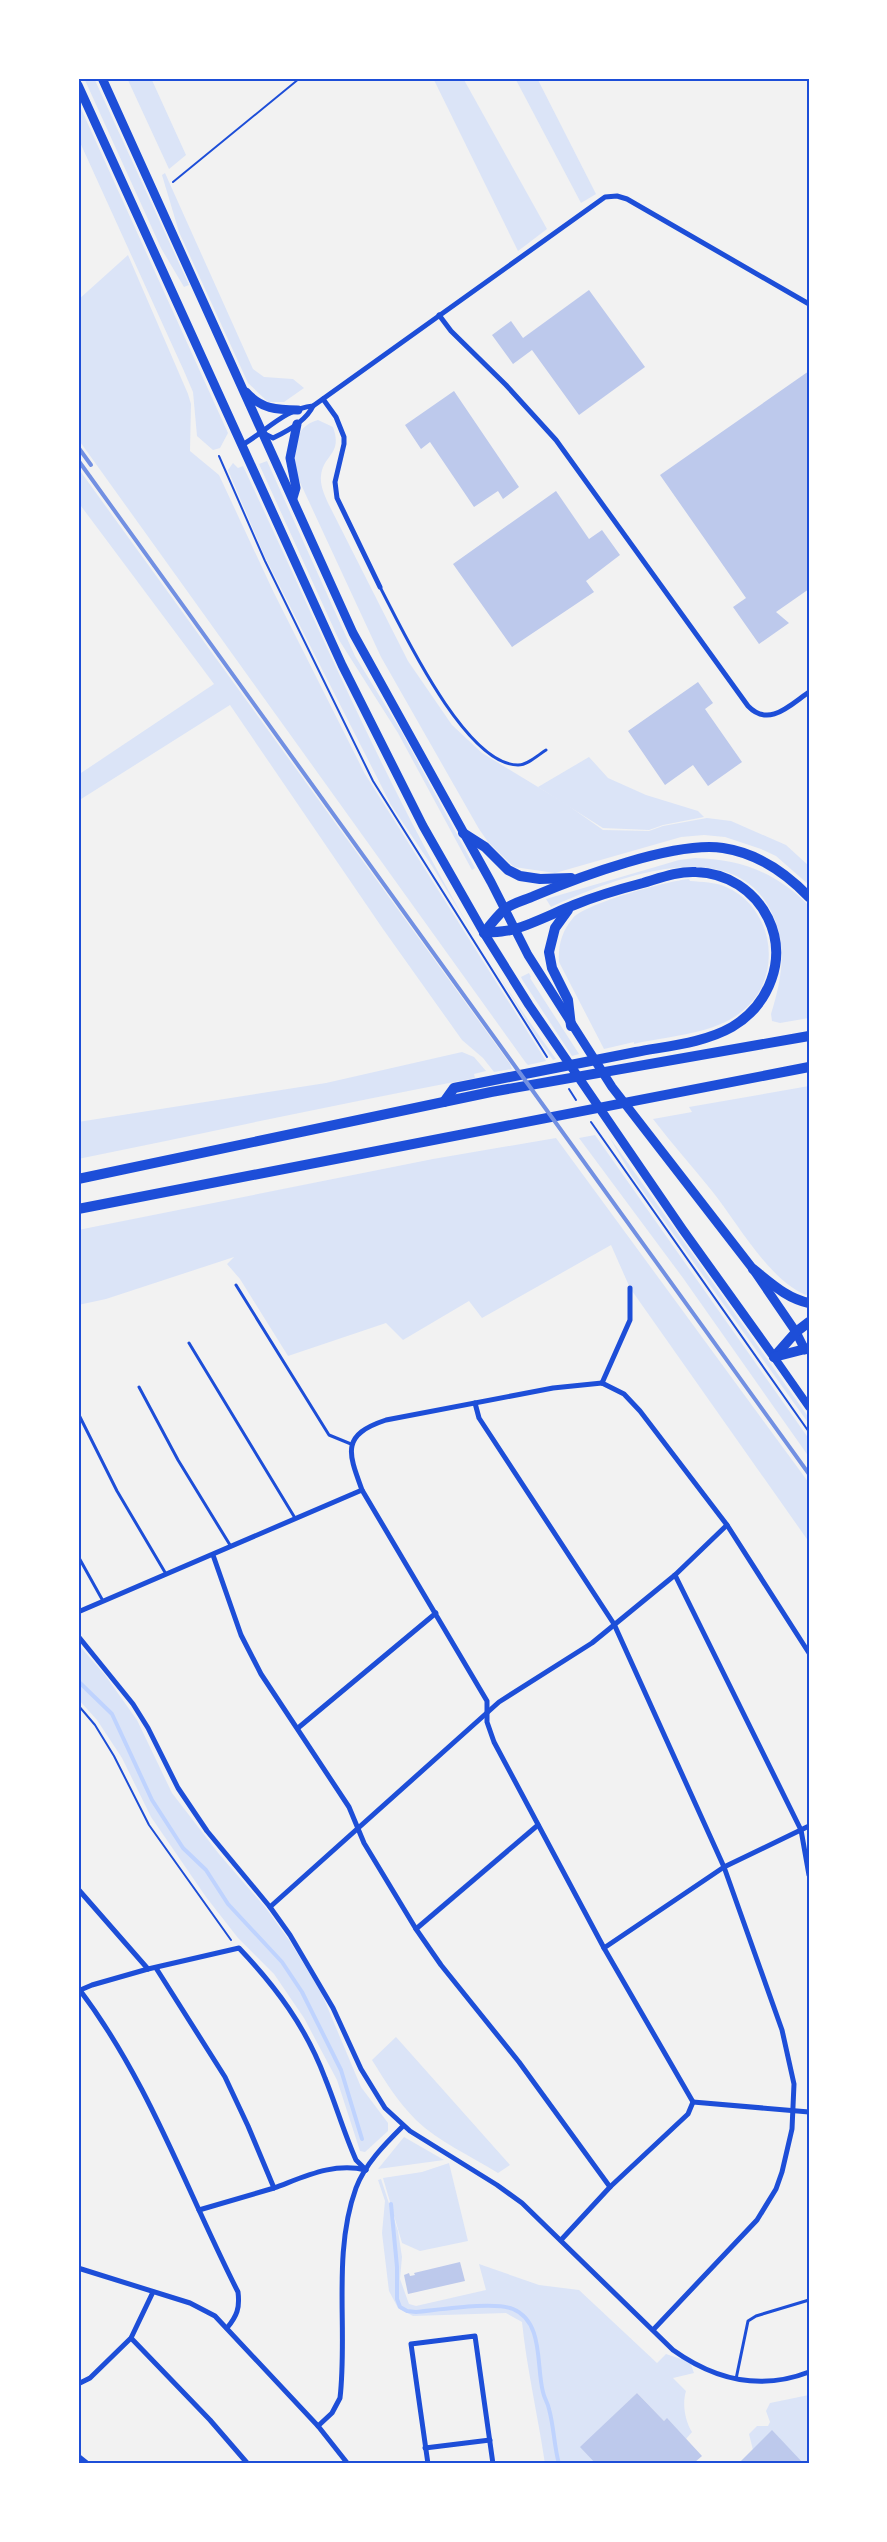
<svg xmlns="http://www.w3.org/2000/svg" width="887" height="2542" font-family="Overpass,sans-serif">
<rect width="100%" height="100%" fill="#f2f2f2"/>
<!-- green -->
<g fill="#dbe4f7">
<polygon points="84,78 94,78 189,285 184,287 161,248"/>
<polygon points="127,78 151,78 186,155 169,169"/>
<polygon points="433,78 463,78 547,229 518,251"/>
<polygon points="515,78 537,78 596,194 581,203"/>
<polygon points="78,102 228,433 220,448 213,450 197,436 193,392 184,371 78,138"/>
<polygon points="165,173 253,369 264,377 293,379 304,388 284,402 268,402 248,383 179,232 162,175"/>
<polygon points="128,255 188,394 191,404 190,451 219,475 274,593 365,774 546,1061 528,1065 526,1063 78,439 78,300"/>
<path d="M318,420L333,427C343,455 323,454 321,476C320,486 325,496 329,505L408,661L452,725L482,753L566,804L603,830L649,831L663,826L707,818L731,821L786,845L809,866V885L776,856L761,849L725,837L704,835L681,837L555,873L514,867L488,842L479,829L381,657L298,478C293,456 291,427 318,420Z"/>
<polygon points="267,461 355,656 401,731 475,868 472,870 398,733 339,640 259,464"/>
<path d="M233,463L238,468L243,466C337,665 425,882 556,1059L553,1060L535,1035L432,866L391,805L265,557L228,470Z"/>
<polygon points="78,468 510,1064 512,1069 494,1072 483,1058 462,1040 383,929 230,705 78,801 78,775 214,684 78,502"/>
<polygon points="589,757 608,778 646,795 698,811 704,817 663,825 649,830 603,828 538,787"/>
<path d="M695,858C741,859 777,873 809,906V1018L780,1023L772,1021L771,1014C782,979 788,945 771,911C731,831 612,879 551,907L546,899L679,860Z"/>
<path d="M689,879L690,881C702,882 715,882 726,887C772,907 783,970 749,1005C720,1035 671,1035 634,1044V1042L604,1049L559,962C558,945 562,931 573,918C587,903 667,881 689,879Z"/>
<polygon points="529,973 531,977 530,978 579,1054 572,1056 523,981 521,977"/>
<path d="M462,1052L474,1057L486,1071L474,1074L475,1078C342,1103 210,1132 78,1159V1122L326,1083Z"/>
<path d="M809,1086V1296C771,1284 737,1222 712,1191C693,1167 672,1144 653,1119L692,1112L689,1107Z"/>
<polygon points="595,1135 809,1439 809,1457 683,1278 579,1138"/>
<polygon points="608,1135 809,1418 809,1424 632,1176"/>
<polygon points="556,1138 809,1483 809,1542 630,1288 611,1245 482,1318 469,1301 403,1340 386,1323 288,1356 240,1279 227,1264 234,1257 106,1299 78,1305 78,1230 433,1159"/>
<polygon points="78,1644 105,1675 137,1720 172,1793 219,1854 265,1907 289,1940 321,1992 361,2087 388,2123 388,2131 365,2152 360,2151 337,2080 304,2018 274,1974 238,1938 206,1897 151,1817 122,1758 97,1720 78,1699"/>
<path d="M396,2037L510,2165L498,2173C471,2156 439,2142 416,2120C398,2102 385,2081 372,2060Z"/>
<polygon points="404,2137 444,2160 378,2169"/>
<polygon points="449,2163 468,2241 420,2251 402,2243 383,2178 422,2172"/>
<path d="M381,2179L398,2231L402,2257L400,2279L409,2304L416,2306L486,2290L479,2264L539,2285L579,2290L657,2363L666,2354L690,2362L694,2373L673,2378L686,2391C682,2404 685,2421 692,2432L686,2439L667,2419L664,2421L637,2393L581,2447L596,2464H545C538,2416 527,2370 522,2322L506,2313L413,2316L398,2308L389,2291L382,2233L385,2201L378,2180Z"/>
<polygon points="809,2395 809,2464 733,2464 740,2462 753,2450 749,2434 757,2426 768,2426 770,2422 766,2411 770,2403"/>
</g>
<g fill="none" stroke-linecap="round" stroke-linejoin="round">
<!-- stream -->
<g stroke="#bfd3fe" stroke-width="4">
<polyline points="78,1681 112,1714 152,1800 183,1848 206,1870 228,1904 282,1962 302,1992 341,2070 362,2139"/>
<path d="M391,2204L397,2267V2299L400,2307L407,2311L416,2312C438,2310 494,2301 513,2309C544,2322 536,2366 543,2392C544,2398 548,2403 549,2409C554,2427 554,2446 559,2464"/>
</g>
</g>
<!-- building -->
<g fill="#bdc9ec">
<polygon points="589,290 645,367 579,415 532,350 513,364 492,335 511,321 523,338"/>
<polygon points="809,371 809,589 776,612 789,623 759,644 733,607 746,598 660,475"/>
<polygon points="454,391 519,487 503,499 498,491 474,507 430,442 421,449 405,425"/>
<polygon points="556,491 589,539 602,530 620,555 586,581 594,592 512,647 453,564"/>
<polygon points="698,682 713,703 705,709 742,762 708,786 693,765 665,785 628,731"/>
<polygon points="460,2262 465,2281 408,2294 404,2275 409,2273 410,2276 415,2275 414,2273"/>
<polygon points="637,2393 664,2421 667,2418 702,2456 695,2462 697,2464 596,2464 580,2447"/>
<polygon points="772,2430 804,2464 743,2464 741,2461"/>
</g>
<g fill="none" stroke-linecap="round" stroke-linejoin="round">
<!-- path -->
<g stroke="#1d4ed8" stroke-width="2">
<polyline points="173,182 300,78"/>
<polyline points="219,456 265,561 373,781 547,1057"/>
<polyline points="569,1089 576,1100"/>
<polyline points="591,1122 809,1432"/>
<polyline points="78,1705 95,1725 114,1756 149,1825 231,1940"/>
</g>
<!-- service -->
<g stroke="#1d4ed8" stroke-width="3">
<path d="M380,587C402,629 465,765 518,765C528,765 538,755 546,750"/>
<polyline points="236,1285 329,1435 351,1444"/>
<polyline points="189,1343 295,1518"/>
<polyline points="139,1387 178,1460 230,1545"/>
<polyline points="79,1415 117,1491 166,1574"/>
<polyline points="78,1556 103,1601"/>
<polyline points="736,2379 748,2321 756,2316 809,2300"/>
</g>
<!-- minor -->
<g stroke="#1d4ed8" stroke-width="5">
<path d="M439,315L451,331L506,385L556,440L748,706C769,728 790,705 809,692"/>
<polyline points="323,399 336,417 344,437 344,444 335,482 337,498 380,587"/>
<path d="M263,433L273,438C288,431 306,421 313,406"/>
<path d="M242,445C265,432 286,408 313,406L605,197L617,196L627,199L809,304"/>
<path d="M602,1383L553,1388L386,1420C341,1435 348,1452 362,1490L487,1701V1722L494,1742L604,1948L693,2102"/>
<polyline points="602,1383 624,1394 640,1411 727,1525 809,1653"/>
<polyline points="602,1383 630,1320 630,1288"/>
<polyline points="475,1403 479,1418 614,1624 724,1867 782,2030 794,2084 792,2129 782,2172 776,2189 757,2220 653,2330"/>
<polyline points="213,1555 241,1635 261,1674 349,1807 364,1843 416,1929 441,1965 519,2062 610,2187"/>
<polyline points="675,1575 801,1830 809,1875"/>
<polyline points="78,1612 362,1490"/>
<path d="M78,1636L133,1704L148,1728L178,1788L207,1831L270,1907L290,1935L333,2008L361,2069L385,2108L410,2131L497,2185L522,2203L673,2350C715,2380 760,2391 809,2372"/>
<polyline points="298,1728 436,1613"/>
<polyline points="78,1889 148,1969"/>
<polyline points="270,1907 499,1702 592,1643 675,1575 727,1525"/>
<polyline points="416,1929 538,1825"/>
<polyline points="604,1948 724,1867 809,1826"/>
<path d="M156,1968L225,2077L248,2126L274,2188C304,2177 333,2162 366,2170"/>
<path d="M79,1989C149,2081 186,2190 238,2292C240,2308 237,2316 227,2328"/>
<path d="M78,1991L92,1985L148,1969L239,1948C276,1987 306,2027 325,2078C336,2105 344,2133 356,2160L366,2170"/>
<polyline points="693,2102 809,2112"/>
<polyline points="199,2210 274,2188"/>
<polyline points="561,2240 610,2187 688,2114 693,2102"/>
<polyline points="78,2268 190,2303 215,2316 318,2426 348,2464"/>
<polyline points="131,2338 210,2420 248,2464"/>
<polyline points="78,2384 90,2378 131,2338 153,2292"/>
<path d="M318,2426L332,2413L340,2398C348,2329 332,2254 356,2188C365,2164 385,2144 403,2126"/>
<polyline points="425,2448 490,2440"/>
<polyline points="78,2456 88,2464"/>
<polyline points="428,2464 411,2344 475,2336 493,2464"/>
</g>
<!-- secondary -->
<polyline stroke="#1d4ed8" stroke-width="8" points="774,1357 809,1407"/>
<!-- primary -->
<g stroke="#1d4ed8" stroke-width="9">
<polyline points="102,78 353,633 491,882 528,955 612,1087 753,1269 796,1332 805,1350"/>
<polyline points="78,85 342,665 423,826 484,933 529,1005 683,1230 774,1357"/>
<path d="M246,392C261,409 277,410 298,410"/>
<polyline points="293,498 296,488 290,458 297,424"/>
</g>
<!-- motorway -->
<g stroke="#1d4ed8" stroke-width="10">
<polyline points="463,833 485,847 508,870 520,876 540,879 571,878"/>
<polyline points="568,910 555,928 549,952 552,968 568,1000 571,1026"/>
<path d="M484,933C490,925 497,916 505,909C512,903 525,900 534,896C579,877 675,841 723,848C756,853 786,873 809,897"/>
<path d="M444,1102L454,1088C514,1076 575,1064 636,1052C667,1046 704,1043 732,1027C769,1005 788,959 768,918C754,890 727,873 696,872C678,871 660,878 643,883C620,889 596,896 574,905C554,913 535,923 515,929C505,932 494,932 484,933"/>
<polyline points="78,1179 491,1092 809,1036"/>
<polyline points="78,1209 809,1067"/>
<path d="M753,1269C771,1283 786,1298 809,1303"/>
<polyline points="774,1357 796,1332 809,1322"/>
<polyline points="774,1357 809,1348"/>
</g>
<!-- rail -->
<g stroke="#7290e2" stroke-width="4">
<polyline points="78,447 91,465"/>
<polyline points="78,460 809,1474"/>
</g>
</g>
<!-- border -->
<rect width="887" height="2542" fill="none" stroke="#ffffff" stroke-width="159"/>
<rect x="80" y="80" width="728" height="2382" fill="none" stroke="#1d4ed8" stroke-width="2"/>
</svg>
